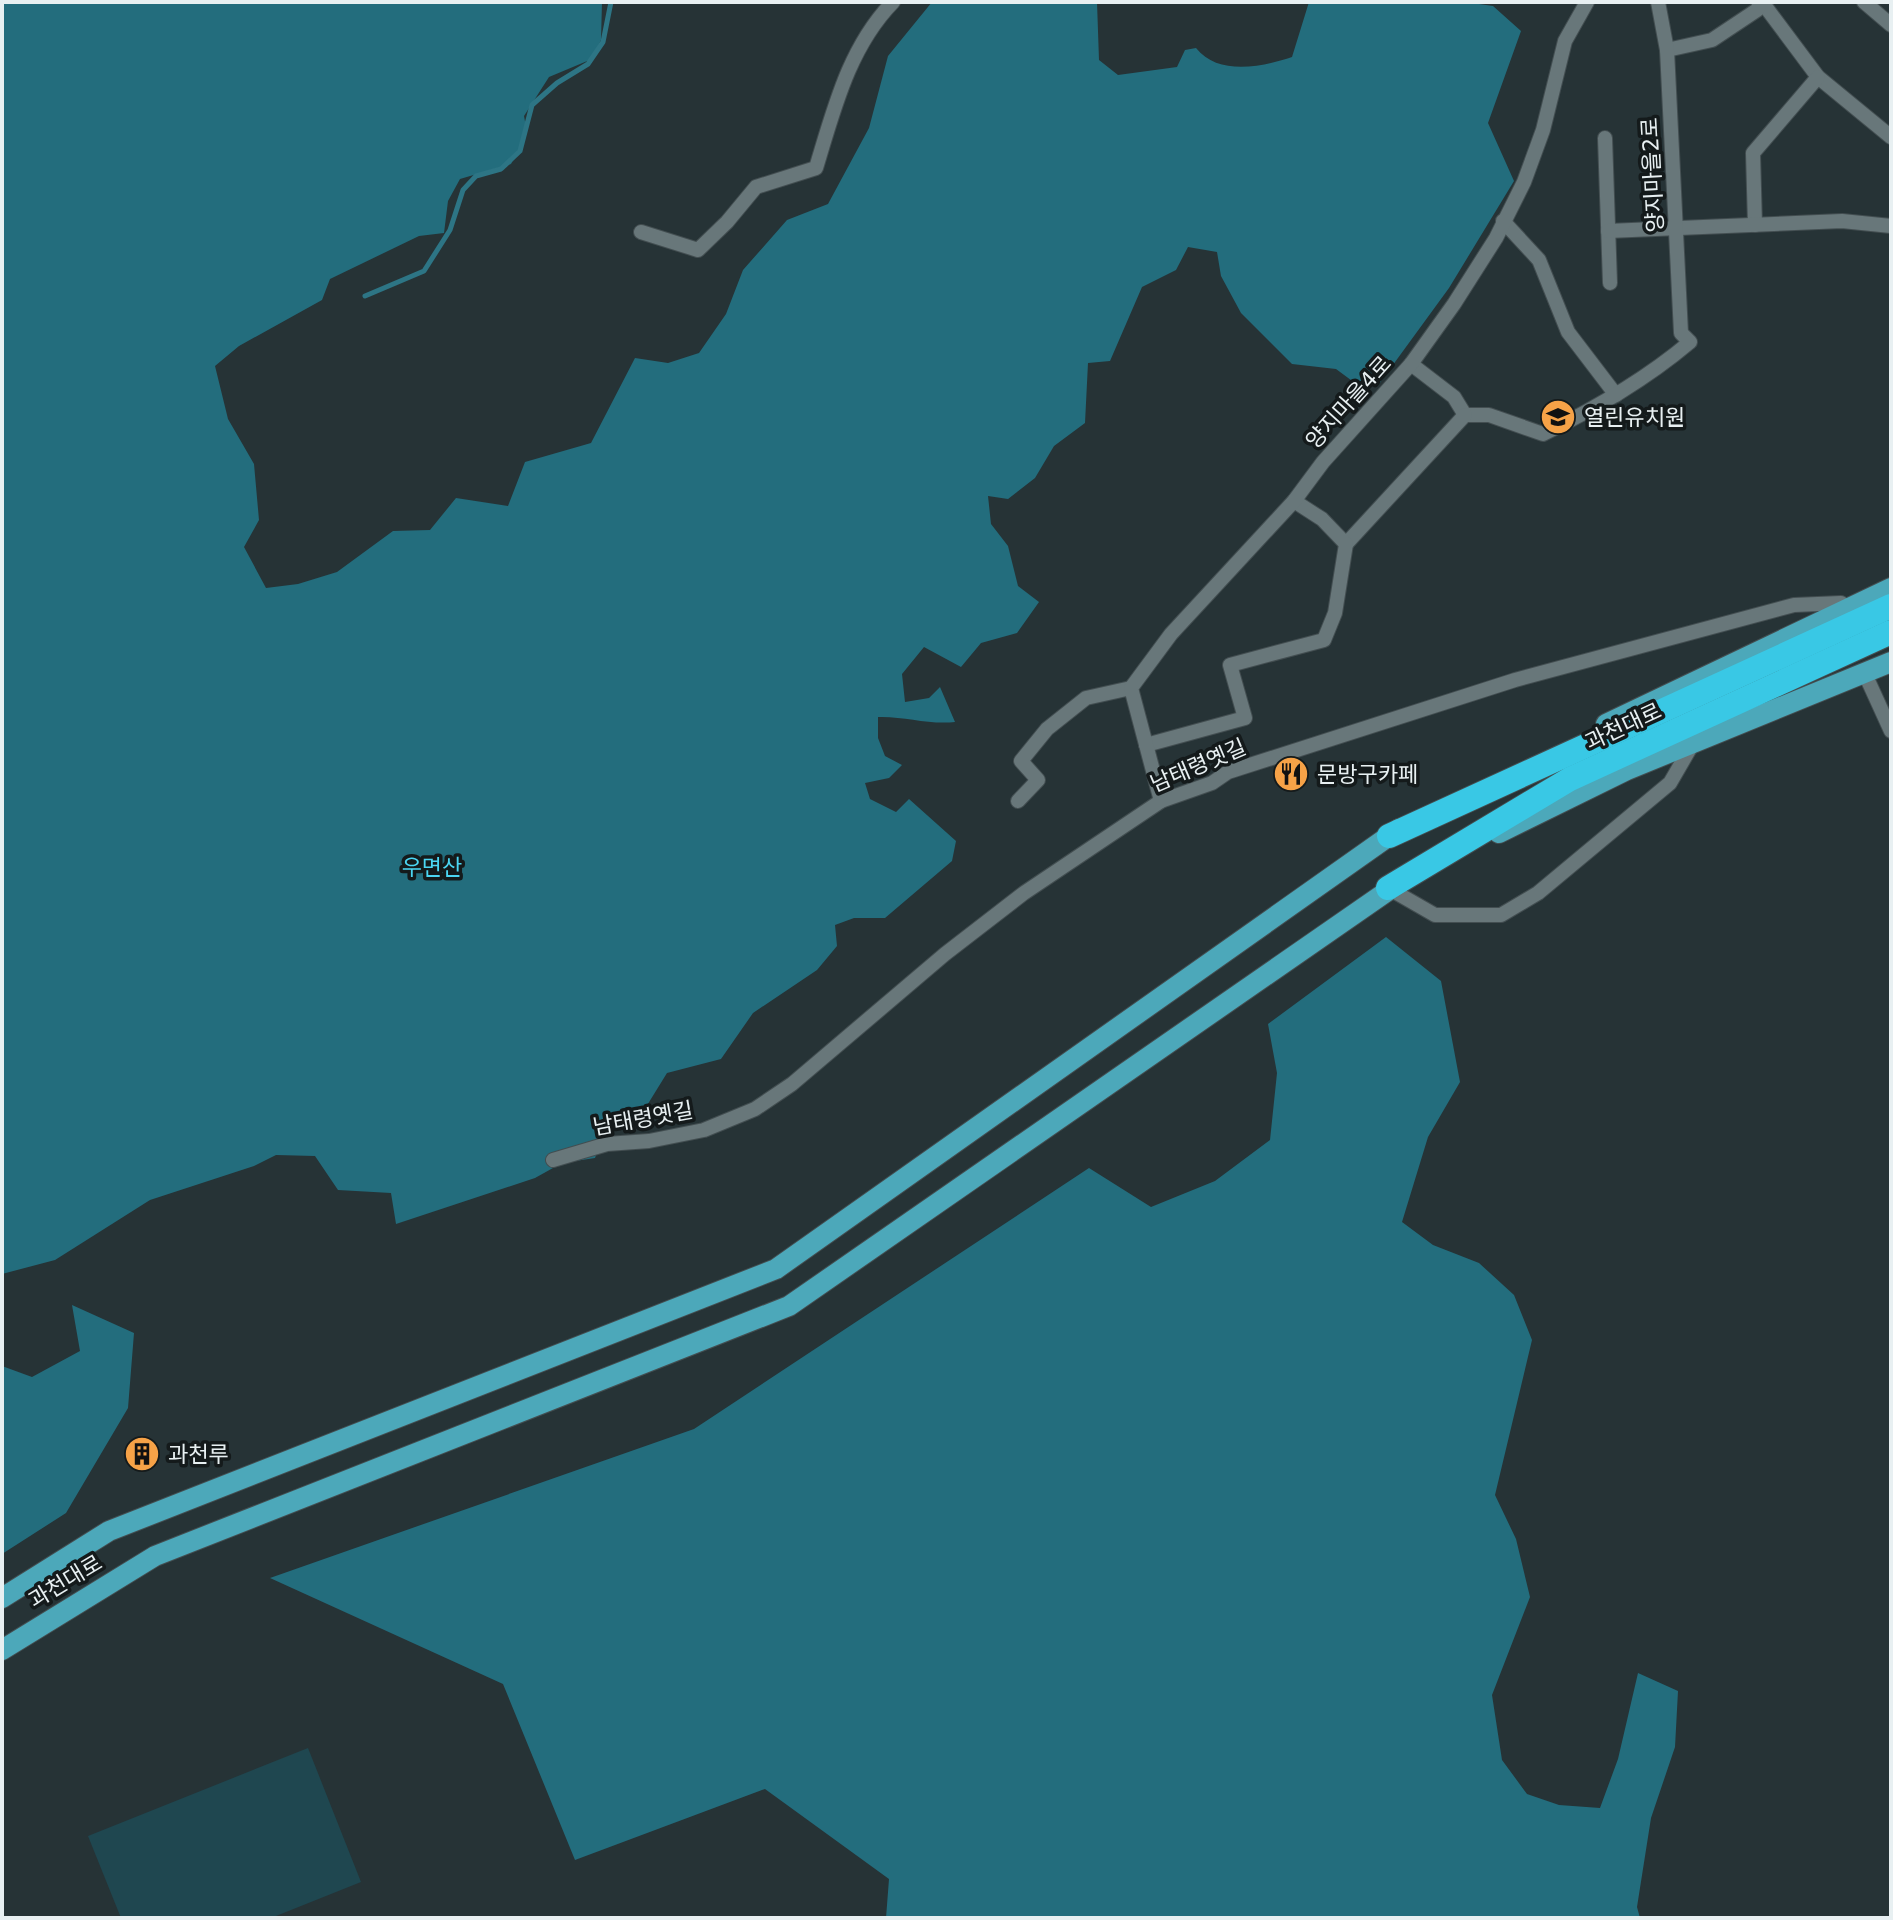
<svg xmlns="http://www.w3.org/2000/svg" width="1893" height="1920" font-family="'DejaVu Sans','Noto Sans KR',sans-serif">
<rect width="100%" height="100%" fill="#263336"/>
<!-- green -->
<polygon fill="#1f4750" points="308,1748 361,1882 271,1918 121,1918 88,1836"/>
<!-- forest -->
<g fill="#236d7d">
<path d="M2,2H602L601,40L592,59L549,77L524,116L527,132L511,164L460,179L448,201L444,233L419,236L330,279L322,300L239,346L215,366L228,419L254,464L259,520L244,547L266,588L298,584L337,572L393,531L430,530L456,498L508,506L525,462L591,443L635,358L668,363L699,353L726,314L743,270L787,220L828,204L869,128L888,56L932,2H1097L1099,60L1118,75L1177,67L1185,50L1196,48C1218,76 1262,67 1292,57L1309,2H1465L1493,6L1521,31L1488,123L1514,181L1449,288L1379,384L1359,386L1336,369L1292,364L1241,313L1221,276L1217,252L1188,247L1176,270L1142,287L1110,361L1088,363L1085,423L1054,446L1035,478L1008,499L988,496L991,524L1008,546L1018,586L1039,602L1017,633L981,643L961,667L924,647L902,674L905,702L929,698L940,687L955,722C929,725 904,716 878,717V738L885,756L902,765L889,778L865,783L870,799L896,812L909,799L956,841L952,861L885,918H854L835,925L837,946L817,970L753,1013L721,1059L667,1073L638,1120L604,1134L595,1158L562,1163L535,1178L396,1224L391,1193L338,1190L315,1156L276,1155L254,1166L150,1200L55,1260L2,1274Z"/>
<polygon points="1386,937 1441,981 1460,1082 1428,1137 1402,1222 1433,1245 1479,1263 1514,1295 1532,1340 1495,1495 1516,1539 1530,1597 1492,1695 1502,1760 1527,1794 1559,1805 1600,1808 1618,1759 1638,1673 1678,1691 1675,1747 1651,1818 1637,1907 1640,1918 886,1918 889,1879 765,1789 575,1860 503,1684 270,1578 694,1429 1089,1168 1151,1207 1215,1181 1270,1140 1277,1073 1268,1024"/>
<polygon points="72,1305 134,1333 128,1408 66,1513 2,1554 2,1366 32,1377 80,1351"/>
</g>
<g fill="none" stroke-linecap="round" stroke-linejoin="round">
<!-- stream -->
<polyline stroke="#2d7585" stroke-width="5" points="365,296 424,271 450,230 463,190 476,176 501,169 520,151 532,105 557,83 588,64 603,42 611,2"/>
<!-- street casing -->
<g stroke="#434e51" stroke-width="16">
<g id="street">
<polyline points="1762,2 1818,77 1891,137"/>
<polyline points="1864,2 1891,25"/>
<polyline points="1667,50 1712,40 1757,10 1761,2"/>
<polyline points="1605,138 1610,283"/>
<polyline points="1503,221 1539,260 1568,332 1616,395"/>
<polyline points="1755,225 1753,153 1818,77"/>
<polyline points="1608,231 1842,221 1891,226"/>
<path d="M641,232L698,250L727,222L756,187L816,168C834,109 849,47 893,2"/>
<path d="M1411,364L1454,397L1465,415H1489L1543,434C1596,408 1645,380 1690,342L1681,333L1667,50L1658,2"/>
<polyline points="1346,544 1465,415"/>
<polyline points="1865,674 1891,731"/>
<polyline points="1146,745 1245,718 1230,665 1324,640 1335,613 1346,544 1322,519 1294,501"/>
<polyline points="1018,801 1038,780 1021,761 1047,729 1086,698 1131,688"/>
<polyline points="1161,801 1131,688 1171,634 1294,501 1323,462 1411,364 1454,304 1496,238 1524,182 1543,130 1565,41 1587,2"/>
<polyline points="1388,888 1435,915 1501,915 1538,893 1670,783 1692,745"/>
<polyline points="553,1160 607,1144 649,1141 704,1130 755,1109 792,1084 945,954 1024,893 1161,801 1212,783 1228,772 1515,680 1794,605 1841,603 1849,608"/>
</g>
</g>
<!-- primary casing -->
<g stroke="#434e51" stroke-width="22">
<g id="primary">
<polyline points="1606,724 1891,588"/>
<polyline points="1499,833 1627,770 1891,662"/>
<polyline points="2,1598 109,1531 776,1269 1399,829"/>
<polyline points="2,1650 155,1556 789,1306 1402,881"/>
</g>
</g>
<!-- highway casing -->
<g stroke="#434e51" stroke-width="26">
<g id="highway">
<polyline points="1389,836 1891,606"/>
<polyline points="1388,888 1570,779 1891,632"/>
</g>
</g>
<!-- street -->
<use href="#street" stroke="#68777a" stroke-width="14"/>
<!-- primary -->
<use href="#primary" stroke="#4ca8ba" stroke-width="20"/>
<!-- highway -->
<use href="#highway" stroke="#39c8e5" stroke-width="24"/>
</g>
<!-- icons -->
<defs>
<g id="school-disc" transform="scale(1.8)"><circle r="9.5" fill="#f6a247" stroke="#141a1b"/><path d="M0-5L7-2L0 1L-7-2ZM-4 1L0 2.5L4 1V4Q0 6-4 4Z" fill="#111"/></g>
<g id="restaurant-disc" transform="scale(1.8)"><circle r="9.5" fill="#f6a247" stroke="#141a1b"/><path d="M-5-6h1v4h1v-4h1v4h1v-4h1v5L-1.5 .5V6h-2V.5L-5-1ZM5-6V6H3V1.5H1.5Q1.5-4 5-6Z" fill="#111"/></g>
<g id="building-disc" transform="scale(1.8)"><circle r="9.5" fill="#f6a247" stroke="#141a1b"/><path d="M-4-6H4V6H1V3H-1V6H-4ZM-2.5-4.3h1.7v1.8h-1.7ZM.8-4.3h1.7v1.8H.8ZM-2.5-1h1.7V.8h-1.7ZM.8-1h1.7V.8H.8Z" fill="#111"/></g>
</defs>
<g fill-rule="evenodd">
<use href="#school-disc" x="1558" y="417"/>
<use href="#restaurant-disc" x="1291" y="774"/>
<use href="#building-disc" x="142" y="1454"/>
</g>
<g text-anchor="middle" stroke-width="7" stroke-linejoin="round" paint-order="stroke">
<!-- street labels -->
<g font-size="22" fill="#e8f0f2" stroke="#141a1b">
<text transform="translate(1652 175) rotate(-93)" y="8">양지마을2로</text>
<text transform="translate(1348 402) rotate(-48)" y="8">양지마을4로</text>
<text transform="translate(1623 726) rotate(-25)" y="8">과천대로</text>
<text transform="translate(1198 765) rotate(-23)" y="8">남태령옛길</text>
<text transform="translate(643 1118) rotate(-10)" y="8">남태령옛길</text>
<text transform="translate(65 1581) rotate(-31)" y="8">과천대로</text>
</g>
<!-- poi labels -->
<g font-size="22" fill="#e8f0f2" stroke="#141a1b" text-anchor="start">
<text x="1584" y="425">열린유치원</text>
<text x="1317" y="782">문방구카페</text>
<text x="168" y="1462">과천루</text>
</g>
<!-- park labels -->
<g font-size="22" fill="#4bd6f3" stroke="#141a1b">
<text x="432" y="875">우면산</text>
</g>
</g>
<!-- border -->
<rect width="1893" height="1920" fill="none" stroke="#e8f0f2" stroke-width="8"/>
</svg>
